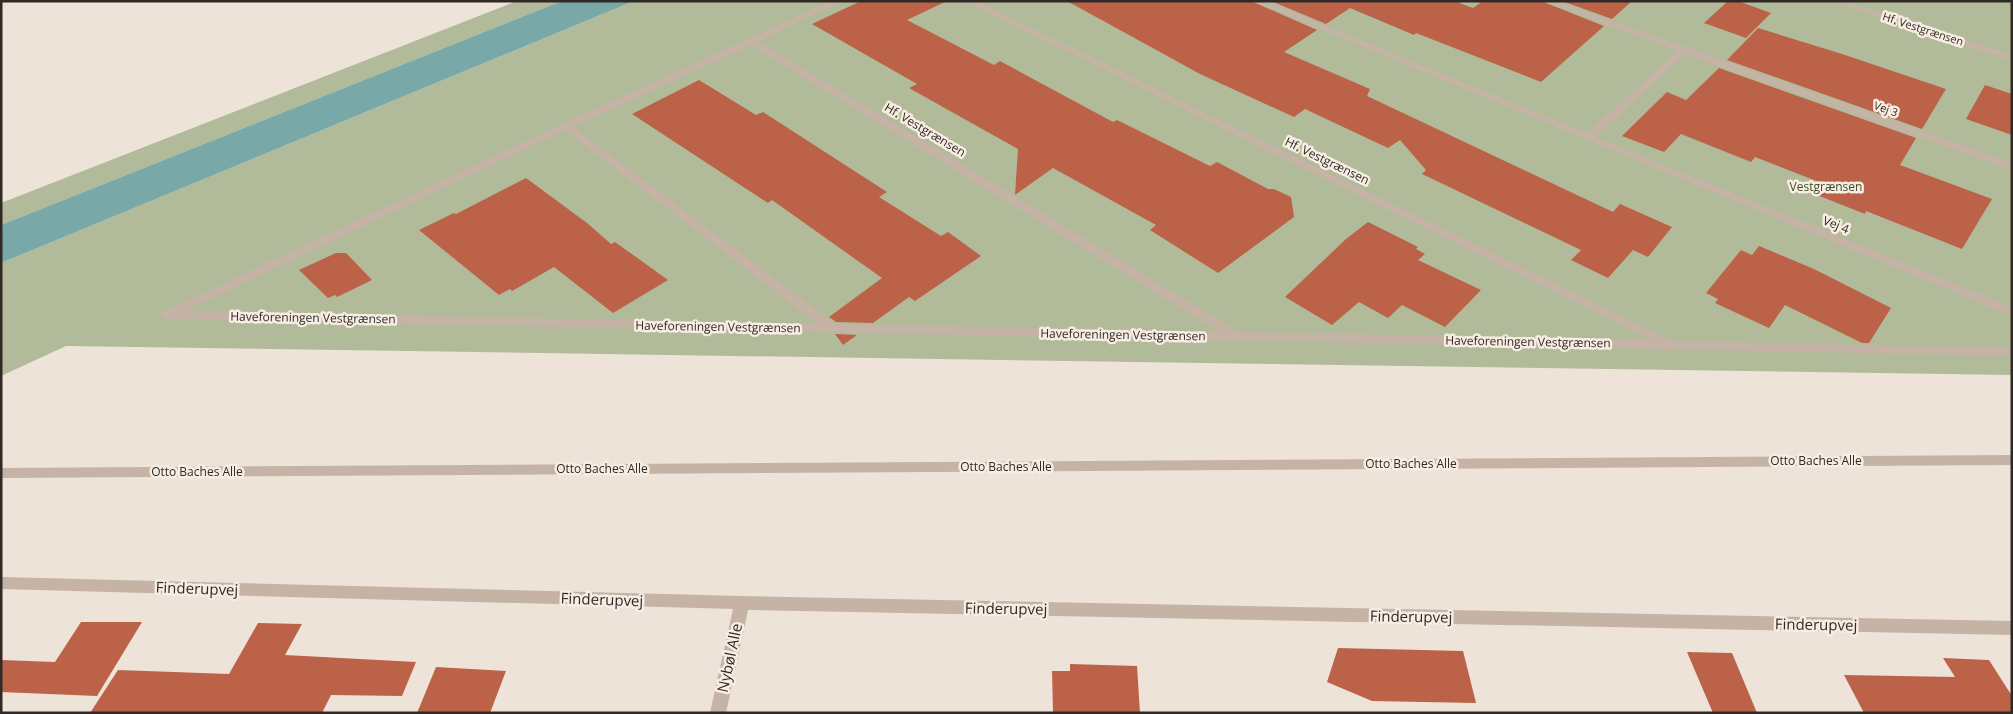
<svg xmlns="http://www.w3.org/2000/svg" width="2013" height="714" font-family="'Open Sans',sans-serif">
<rect width="100%" height="100%" fill="#eee3d8"/>
<!-- green -->
<g fill="#b1bb99">
<polygon points="517,1 562,1 1,225 1,203"/>
<polygon points="634,1 2012,1 2012,375 66,346 1,376 1,263"/>
</g>
<!-- water -->
<polygon fill="#79a8a9" points="562,1 634,1 1,263 1,225"/>
<!-- building -->
<g fill="#bb6248">
<polygon points="861,1 947,1 907,20 994,65 1000,61 1113,122 1117,120 1210,166 1217,162 1268,189 1274,189 1291,197 1294,217 1218,273 1150,230 1156,225 1053,168 1015,195 1018,149 909,88 917,84 812,24"/>
<polygon points="1067,1 1251,1 1317,30 1284,52 1370,89 1367,96 1613,212 1620,204 1672,227 1648,257 1633,250 1608,278 1571,260 1581,250 1422,174 1426,170 1400,140 1388,148 1305,109 1294,117 1200,74"/>
<polygon points="1271,1 1461,1 1459,3 1473,8 1483,1 1541,1 1604,26 1541,82 1416,33 1414,35 1350,8 1326,24"/>
<polygon points="1562,1 1632,1 1612,19"/>
<polygon points="1728,1 1738,1 1771,13 1746,38 1704,23"/>
<polygon points="1758,28 1842,54 1946,89 1922,129 1727,60"/>
<polygon points="1719,68 1916,138 1900,165 1992,199 1962,249 1866,211 1865,214 1812,193 1819,182 1755,157 1751,162 1681,134 1664,152 1622,136 1667,92 1686,100"/>
<polygon points="699,80 756,115 763,112 887,192 879,197 941,236 948,232 981,256 915,301 909,297 873,323 836,322 829,317 882,278 772,200 768,203 632,114"/>
<polygon points="1985,85 2012,94 2012,135 1966,119"/>
<polygon points="526,178 587,223 611,244 615,242 668,280 613,313 554,267 512,291 510,289 499,295 419,230 454,213 456,214"/>
<polygon points="1368,222 1418,247 1416,249 1425,254 1418,260 1481,290 1445,327 1402,305 1388,318 1359,302 1332,325 1285,297 1346,239"/>
<polygon points="1759,246 1814,269 1891,308 1869,343 1862,343 1785,305 1769,328 1715,303 1718,299 1706,293 1741,250 1752,255"/>
<polygon points="336,253 346,253 372,280 337,297 335,295 328,298 299,270"/>
<polygon points="835,334 857,335 843,345"/>
<polygon points="81,622 142,622 97,696 1,692 1,660 55,662"/>
<polygon points="258,623 302,624 285,655 416,662 402,696 331,695 322,713 90,713 118,670 229,674"/>
<polygon points="1338,648 1463,651 1476,703 1372,701 1327,682"/>
<polygon points="1687,652 1732,653 1757,713 1713,713"/>
<polygon points="1943,658 1989,660 2012,696 2012,713 1864,713 1844,675 1955,677"/>
<polygon points="1070,664 1137,666 1140,713 1053,713 1052,671 1070,671"/>
<polygon points="436,667 506,671 490,713 417,713"/>
</g>
<g fill="none" stroke-linecap="round" stroke-linejoin="round">
<!-- service -->
<g fill="#c5b3a5" fill-rule="evenodd">
<path d="M831,1H843L758,41L1239,332L1652,340L965,1H976L1673,341L2012,348V356L167,319L161,315L163,312L562,124ZM751,45L1220,332L835,324L573,127ZM565,130L818,324L185,311Z"/>
<polygon points="1253,1 1265,1 1587,133 1678,51 1543,1 1556,1 2012,163 2012,170 1685,54 1595,137 2012,307 2012,316"/>
<polygon points="1831,1 1844,1 2012,55 2012,61"/>
</g>
<!-- minor -->
<polygon fill="#c5b3a5" fill-rule="evenodd" points="1,577 742,596 2012,621 2012,635 748,610 726,713 710,713 733,609 1,589"/>
<!-- tertiary -->
<polygon fill="#c5b3a5" fill-rule="evenodd" points="2012,455 2012,465 1,478 1,468"/>
</g>
<g text-anchor="middle" stroke-width="5" stroke-linejoin="round" paint-order="stroke">
<!-- far-street labels -->
<g font-size="11" fill="#312926" stroke="#f7ede3">
<text transform="translate(1923 29) rotate(18)" y="4">Hf. Vestgrænsen</text>
<text transform="translate(1886 109) rotate(20)" y="4">Vej 3</text>
</g>
<!-- street labels -->
<g font-size="12" fill="#312926" stroke="#f7ede3">
<text transform="translate(925 130) rotate(31)" y="4">Hf. Vestgrænsen</text>
<text transform="translate(1327 161) rotate(26)" y="4">Hf. Vestgrænsen</text>
<text transform="translate(1836 225) rotate(22)" y="4">Vej 4</text>
<text transform="translate(313 318) rotate(1)" y="4">Haveforeningen Vestgrænsen</text>
<text transform="translate(718 327) rotate(1)" y="4">Haveforeningen Vestgrænsen</text>
<text transform="translate(1123 335) rotate(1)" y="4">Haveforeningen Vestgrænsen</text>
<text transform="translate(1528 342) rotate(1)" y="4">Haveforeningen Vestgrænsen</text>
<text x="1816" y="465">Otto Baches Alle</text>
<text x="1411" y="468">Otto Baches Alle</text>
<text x="1006" y="471">Otto Baches Alle</text>
<text x="602" y="473">Otto Baches Alle</text>
<text x="197" y="476">Otto Baches Alle</text>
</g>
<!-- park labels -->
<g font-size="12" fill="#424d2c" stroke="#f7ede3">
<text x="1826" y="191">Vestgrænsen</text>
</g>
<!-- near-street labels -->
<g font-size="15" fill="#312926" stroke="#f7ede3">
<text transform="translate(197 589) rotate(2)" y="5">Finderupvej</text>
<text transform="translate(602 600) rotate(2)" y="5">Finderupvej</text>
<text transform="translate(1006 609) rotate(1)" y="5">Finderupvej</text>
<text transform="translate(1411 617) rotate(1)" y="5">Finderupvej</text>
<text transform="translate(1816 625) rotate(1)" y="5">Finderupvej</text>
<text transform="translate(730 658) rotate(-78)" y="5">Nybøl Alle</text>
</g>
</g>
<!-- border -->
<rect width="2013" height="714" fill="none" stroke="#312926" stroke-width="5"/>
</svg>
